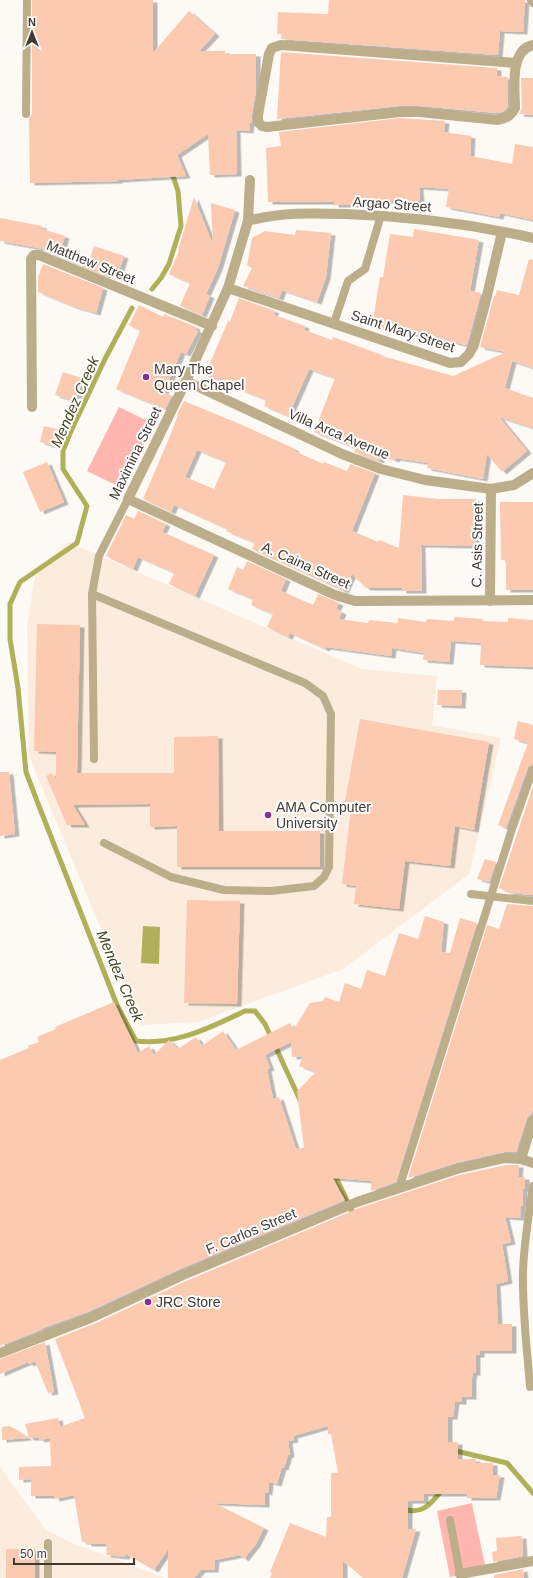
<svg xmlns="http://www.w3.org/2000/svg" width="533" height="1578" font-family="Helvetica,sans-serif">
<defs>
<filter id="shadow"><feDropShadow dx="4.5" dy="2.5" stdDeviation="0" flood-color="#0004"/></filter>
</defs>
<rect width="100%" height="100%" fill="#fdf9f5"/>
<!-- built -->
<g fill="#fcecdd">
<polygon points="68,542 362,669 437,676 432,725 501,738 469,874 343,969 198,1022 141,1025 29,756 27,625 36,571"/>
<polygon points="0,1467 45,1529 72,1543 165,1578 0,1578"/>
</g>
<!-- green -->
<g fill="#ffb6af">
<polygon points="119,407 154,424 122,488 87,471"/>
<polygon points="472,1503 486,1570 450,1577 437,1511"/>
</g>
<!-- water -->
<polygon fill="#b0b059" points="143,926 160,927 159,964 141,963"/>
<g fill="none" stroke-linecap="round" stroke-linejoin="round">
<!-- stream -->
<g stroke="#b0b059" stroke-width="5">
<polyline points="152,289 161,278 169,264 181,226 178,191 171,170"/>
<path d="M132,308L105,359L71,431L63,451V469L87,506L77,543L20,582L10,604V639L18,688L26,772L37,801L117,1005L136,1041C175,1046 211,1027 245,1011H255L265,1024L300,1100"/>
<polyline points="334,1173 352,1211 351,1217"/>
<polyline points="453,1454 456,1451 507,1463 533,1493"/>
<path d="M402,1508C422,1517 431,1503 443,1489"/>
</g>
</g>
<!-- building -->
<g fill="#fcc9b1" fill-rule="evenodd" filter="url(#shadow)">
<polygon points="32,0 153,0 153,53 189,11 215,34 199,51 225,51 225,54 256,54 256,90 252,114 252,123 250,123 249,131 236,130 237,174 210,175 208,134 177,155 186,176 118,180 118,181 30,183 29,118 32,114"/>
<polygon points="329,0 525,0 523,32 500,31 498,55 281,39 282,34 277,34 278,12 328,14"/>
<polygon points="281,52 497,68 497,76 508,77 508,106 504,111 498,113 420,106 399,106 277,119"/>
<polygon points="521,78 533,78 533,115 519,114 522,108"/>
<polygon points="400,118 445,121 444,132 471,136 470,156 512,164 515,144 533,147 533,220 500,213 499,217 446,207 449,189 419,187 420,201 363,201 363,205 334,205 334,202 268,202 266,148 281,146 279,132"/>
<polygon points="194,197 213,245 211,203 235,210 218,268 206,294 210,296 202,315 180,306 190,283 169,274 179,251 178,250"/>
<polygon points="0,218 42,226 42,229 65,236 62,247 90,258 94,246 124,256 117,277 107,274 106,276 48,252 49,250 0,241"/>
<polygon points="414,229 479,240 470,291 481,293 467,345 372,326 380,277 383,277 390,234 413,237"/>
<polygon points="296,230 331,233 326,277 317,302 282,290 279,298 243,286 252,268 247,265 252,238 265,231 295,235"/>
<polygon points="529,259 533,260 533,368 512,361 505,388 533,398 533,428 499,417 527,451 502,472 487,454 483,479 427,468 428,463 396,458 395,460 382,455 379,461 354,452 356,448 314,432 335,378 309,369 288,416 264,406 266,400 205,375 228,321 230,322 239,298 275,311 273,314 277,316 305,326 304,330 332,340 333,337 382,355 382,356 453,376 506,352 480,347 494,296 495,296 497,290 519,295"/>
<polygon points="43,264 103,288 96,313 72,306 38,292 38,277"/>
<polygon points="139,305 163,317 164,314 196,327 195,329 198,331 186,354 181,352 164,392 172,396 165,409 116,389 140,331 129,325"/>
<polygon points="63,372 84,379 75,401 55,395"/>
<path d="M184,401L242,425L295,449L294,451L323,464L324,462L347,471L350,464L375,473L352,531L378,542L379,540L399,548L403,495L438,499H476L475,546L421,545L422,591H402V588H366L352,574L344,591L252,549L255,543L226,531L227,529L174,505L171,512L143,499L170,436L178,415L177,414ZM197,450L226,462L214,489L185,477Z"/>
<polygon points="44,426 57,429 53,446 40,442"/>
<polygon points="47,462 64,502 40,512 23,472"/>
<polygon points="500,502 533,502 533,590 506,590 506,560 501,560"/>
<polygon points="138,511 166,524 162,532 214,555 195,596 169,584 174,573 138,557 133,569 106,556 126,515 134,519"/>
<polygon points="247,561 286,579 281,591 313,605 318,594 339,603 336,609 342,612 339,619 368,623 369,620 398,623 398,618 426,622 427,619 454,621 454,617 483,619 482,621 508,622 508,618 533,620 533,667 480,665 481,643 451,641 449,662 423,660 424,653 392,648 391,656 326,647 325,649 290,633 288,637 267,627 273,614 251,605 253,599 228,589 237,567 243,570"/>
<polygon points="37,624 80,625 77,773 174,773 174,737 218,736 219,831 320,831 320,867 177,867 177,826 150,827 150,804 73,805 85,825 67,825 46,776 52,773 56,779 56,752 34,751"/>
<polygon points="438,690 462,690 461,706 437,705"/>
<polygon points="360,719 489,742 474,830 455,826 450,866 405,861 399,909 354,904 356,886 342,884 351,808 344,807"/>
<polygon points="518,721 533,725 533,764 528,767 506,828 498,825 528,743 514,739"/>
<polygon points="0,772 9,772 15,834 0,836"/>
<polygon points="533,786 533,895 510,893 499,888"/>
<polygon points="485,859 496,862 489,882 477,879"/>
<polygon points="187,900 240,901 237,1004 184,1003"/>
<polygon points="507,904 533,906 533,1109 531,1114 527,1118 516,1152 504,1152 456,1163 408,1178 487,925 499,929"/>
<path d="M425,916L444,922L441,952L450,953L460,918L477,923L396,1182L371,1191V1181L332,1178L345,1200L180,1269L90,1311L43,1328V1329L0,1346V1060L29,1048L28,1046L39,1042L37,1037L56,1029L55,1027L114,1002L138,1053L149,1046L154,1055L169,1040L178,1049L196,1037L202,1046L223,1031L236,1050L290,1023L294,1029L310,1003L323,1001L325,997L339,1002L345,983L361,989L367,970L385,976L399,933L418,939ZM291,1042L292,1057L303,1056L299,1066L316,1072L297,1091L304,1148L296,1149L279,1097L273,1099L267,1069L270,1068L265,1055Z"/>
<polygon points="506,1165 519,1165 518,1177 525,1177 525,1189 523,1189 523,1206 521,1206 520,1218 505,1217 511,1242 502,1244 508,1281 496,1284 498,1324 512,1324 512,1351 480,1351 480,1355 476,1355 476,1373 473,1373 472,1378 472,1397 462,1397 462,1402 455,1402 453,1417 448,1417 448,1442 458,1442 458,1459 476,1459 476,1463 493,1463 493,1475 500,1475 496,1498 467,1498 467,1494 424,1494 424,1501 408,1501 408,1529 416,1529 402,1578 363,1578 343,1561 343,1578 270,1578 272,1573 270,1572 290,1523 326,1537 327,1517 331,1517 331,1473 338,1473 331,1434 328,1434 328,1426 293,1436 294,1440 288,1441 290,1455 288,1455 284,1468 282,1467 277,1484 269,1482 268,1493 265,1492 265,1505 214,1503 264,1528 256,1544 244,1559 240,1555 215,1560 214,1570 201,1570 194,1578 168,1578 168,1549 154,1570 126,1554 125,1557 106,1555 107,1544 87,1544 87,1542 82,1542 74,1495 55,1499 54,1496 31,1496 31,1479 19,1480 19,1467 51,1466 50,1438 40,1440 39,1438 29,1438 25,1424 58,1418 60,1427 85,1418 55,1339 96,1323 186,1281 359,1208 459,1175"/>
<polygon points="45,1342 54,1392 48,1393 35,1361 29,1364 28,1362 0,1374 0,1359"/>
<polygon points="10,1426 28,1438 2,1440 2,1427"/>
<polygon points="522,1536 523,1556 493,1562 492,1552 497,1551 496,1538"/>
<rect x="6" y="1549" width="29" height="29"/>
<polygon points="523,1569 524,1578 494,1578 494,1575"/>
</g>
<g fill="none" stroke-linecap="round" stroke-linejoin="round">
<!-- service -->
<g stroke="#bcae8b" stroke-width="8">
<polyline points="531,0 533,3"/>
<polyline points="26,114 27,0"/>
<polyline points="334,323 348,281 365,269 381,215"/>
<polyline points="92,594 305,683 323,696 331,714 329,867 324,877 314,886 271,891 224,890 171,877 104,843"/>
<polyline points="94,759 92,594 99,556 128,499"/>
<polyline points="471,894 533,901"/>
<polyline points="401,1187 402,1179 511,832 533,769"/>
<path d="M530,1387C527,1348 522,1309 523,1271C524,1242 529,1214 533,1186"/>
<polyline points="450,1520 460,1574"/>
<polyline points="48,1578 48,1543"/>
</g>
<!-- minor -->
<g stroke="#bcae8b" stroke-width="10">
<path d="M516,63L281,45L272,48L269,54L258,115V122L262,126L267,127L400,112H419L498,120C506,118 511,116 515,108C515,90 509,50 533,45"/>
<polyline points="250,180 248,221 228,288 186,381 128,499 335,595 355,601 533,600"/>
<path d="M248,221C280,212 312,213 345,214C408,216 471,224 533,238"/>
<polyline points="228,288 450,363 461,362 469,354 474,345 485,304 502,232"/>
<polyline points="186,381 342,454 381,469 425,480 491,489 514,485 533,473"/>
<polyline points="32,407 31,259 34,255 39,255 212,326"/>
<polyline points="490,601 491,489"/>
<polyline points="521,1159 533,1120"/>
<polyline points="0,1353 93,1317 183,1275 357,1202 457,1169 505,1158 521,1159 533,1163"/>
<polyline points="460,1574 533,1561"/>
</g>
</g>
<!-- markers -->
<g fill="#8a2c96" stroke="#fff" stroke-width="1.5">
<circle cx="146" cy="377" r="4"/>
<circle cx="268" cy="815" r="4"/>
<circle cx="148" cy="1302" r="4"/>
</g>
<g text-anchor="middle" stroke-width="4" stroke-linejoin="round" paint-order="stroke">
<!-- street labels -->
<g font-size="14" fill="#423a32" stroke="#fff">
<text transform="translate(392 204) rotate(4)" y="5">Argao Street</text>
<text transform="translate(91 262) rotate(22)" y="5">Matthew Street</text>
<text transform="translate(403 331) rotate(18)" y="5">Saint Mary Street</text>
<text transform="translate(339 434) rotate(23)" y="5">Villa Arca Avenue</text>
<text transform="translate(135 453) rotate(-64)" y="5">Maximina Street</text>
<text transform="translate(477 545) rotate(-89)" y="5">C. Asis Street</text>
<text transform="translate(306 565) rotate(24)" y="5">A. Caina Street</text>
<text transform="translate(251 1231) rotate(-23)" y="5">F. Carlos Street</text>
</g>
<!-- poi labels -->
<g font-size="14" fill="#423a32" stroke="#fff" text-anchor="start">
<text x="154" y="374">Mary The<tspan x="154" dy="16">Queen Chapel</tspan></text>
<text x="276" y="812">AMA Computer<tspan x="276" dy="16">University</tspan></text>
<text x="156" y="1307">JRC Store</text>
</g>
<!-- water labels -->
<g font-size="15" font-style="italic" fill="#43431e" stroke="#fff">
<text transform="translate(75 402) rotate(-66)" y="5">Mendez Creek</text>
<text transform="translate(120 976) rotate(67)" y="5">Mendez Creek</text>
</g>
</g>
<!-- north arrow -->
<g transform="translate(32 32)" stroke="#ffffff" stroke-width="3" paint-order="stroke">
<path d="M0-3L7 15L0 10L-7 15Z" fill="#423a32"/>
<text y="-6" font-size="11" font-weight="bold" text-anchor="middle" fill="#423a32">N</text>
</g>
<!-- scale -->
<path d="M14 1558v6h120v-6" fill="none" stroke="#423a32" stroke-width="2"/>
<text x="20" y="1558" font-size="12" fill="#423a32" stroke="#ffffff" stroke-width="3" paint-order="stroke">50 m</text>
</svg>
